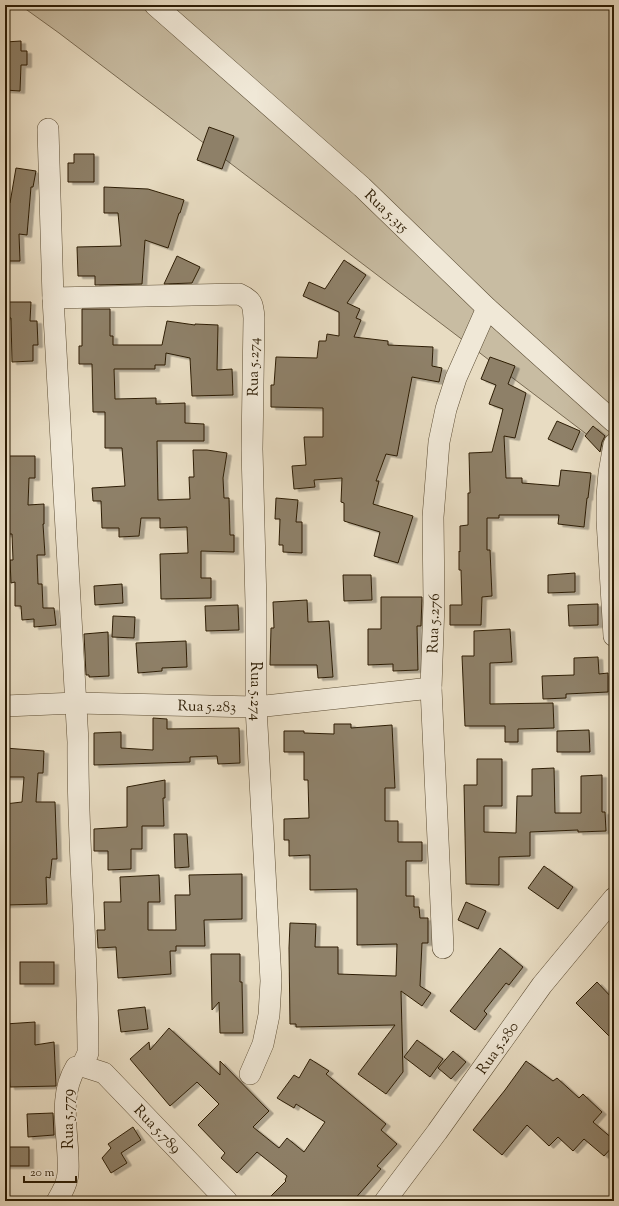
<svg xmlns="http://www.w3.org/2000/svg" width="619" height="1206" font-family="'Sorts Mill Goudy',serif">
<defs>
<filter id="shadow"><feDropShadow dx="4.5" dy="2.5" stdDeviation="0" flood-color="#0004"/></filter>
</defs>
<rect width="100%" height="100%" fill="#e8dcc2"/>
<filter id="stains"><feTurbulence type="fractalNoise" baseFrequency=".005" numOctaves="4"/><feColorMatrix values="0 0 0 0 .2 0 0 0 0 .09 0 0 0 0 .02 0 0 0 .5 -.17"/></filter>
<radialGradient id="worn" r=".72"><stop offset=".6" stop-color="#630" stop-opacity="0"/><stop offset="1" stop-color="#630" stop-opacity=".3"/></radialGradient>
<!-- green -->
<polygon fill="#c8bca2" stroke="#7a6c54" points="20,5 614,5 614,455 59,33"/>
<!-- building -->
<g fill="#8e8067" stroke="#2d1d05" filter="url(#shadow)">
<polygon points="21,41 21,51 27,51 27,65 21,65 20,91 5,90 5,42"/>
<polygon points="209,127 234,136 222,169 197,160"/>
<polygon points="74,154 94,154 94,182 68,182 68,163 74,163"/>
<polygon points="16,168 36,171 33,187 31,187 27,235 19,234 20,261 5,261 5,203 10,203"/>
<polygon points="104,187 148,189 184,200 180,213 179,213 168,248 145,240 142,284 95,285 95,276 78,276 77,247 121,246 118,213 104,213"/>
<polygon points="177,256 200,267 192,283 164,284"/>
<polygon points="344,260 366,275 347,303 360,309 356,318 361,320 354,337 388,341 388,345 433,347 432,366 442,368 439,382 412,377 397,456 386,454 376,481 379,481 373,504 413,516 398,563 374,556 380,532 344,521 344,503 341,502 342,478 314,480 315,487 294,489 292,466 306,465 304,437 323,437 323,408 271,407 271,385 274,385 276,357 317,358 319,341 326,341 327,334 339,336 339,312 303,296 309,282 325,289"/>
<polygon points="5,302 31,302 30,321 37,321 38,345 33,345 33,361 12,362 11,318 5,317"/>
<polygon points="82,309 110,309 110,336 113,336 113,345 162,345 167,321 195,325 195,324 218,325 217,370 232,369 233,395 192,396 190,358 166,353 165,365 155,365 155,369 114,369 115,399 156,398 156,404 185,403 185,423 204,424 204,441 157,441 158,500 190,499 189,477 194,477 193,450 207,450 227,453 223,478 224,498 229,498 230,535 234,535 234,552 201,551 201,578 211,578 211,598 161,599 160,554 188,553 187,527 160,528 160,518 141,518 139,536 119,537 119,528 102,528 101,501 93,501 92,488 125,486 122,448 105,448 105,412 93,412 92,364 79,364 79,346 82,346"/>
<polygon points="490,357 515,366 508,384 526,393 515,438 504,436 506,478 522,478 522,483 559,486 561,470 591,473 588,498 587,498 584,527 558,524 559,515 499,515 499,518 487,518 487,550 490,550 492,596 482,597 481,625 450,625 450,605 462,605 461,570 459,570 459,551 460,552 460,526 468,525 468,493 470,493 469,453 492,452 503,409 489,404 496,385 481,379"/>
<polygon points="557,421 580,431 572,450 548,439"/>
<polygon points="593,426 605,436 602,442 600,452 585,436"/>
<polygon points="5,456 35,456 35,478 29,478 28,505 44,504 44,524 43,524 45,555 37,555 38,584 42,584 43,608 54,608 56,625 34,627 34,619 22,620 21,606 15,606 15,582 11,583 10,560 13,560 12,534 5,534"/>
<polygon points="276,498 298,500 296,522 302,522 302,553 283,552 283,545 279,545 280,519 275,519"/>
<polygon points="575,573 575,592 548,593 548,575"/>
<polygon points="343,575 371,575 372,600 344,601"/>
<polygon points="122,584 123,603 95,605 94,586"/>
<polygon points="381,597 422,597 421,626 417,626 418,670 393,671 393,664 368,665 368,629 381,629"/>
<polygon points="307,600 308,622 329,621 333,677 318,678 317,665 270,665 271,628 274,628 273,602"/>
<polygon points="598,604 598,625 569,626 568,605"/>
<polygon points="238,605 239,630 206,631 205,606"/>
<polygon points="113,616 135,617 134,638 112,637"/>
<polygon points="510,629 512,662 490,663 490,704 553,703 554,728 518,729 518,742 505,742 505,726 465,726 462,656 474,656 474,631"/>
<polygon points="108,632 109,676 89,677 89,675 86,675 84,634"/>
<polygon points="186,641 187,667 162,668 162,671 138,673 136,643"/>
<polygon points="598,657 599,674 608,673 608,692 566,694 566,698 543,699 542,676 574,675 574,658"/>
<polygon points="153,718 167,719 167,729 239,728 240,763 218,764 217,756 190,757 190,762 94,765 94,733 121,732 121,748 153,750"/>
<polygon points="334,724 351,724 351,728 392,725 395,788 385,788 385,821 398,821 398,842 422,842 422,861 406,861 406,896 414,896 414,907 419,907 420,918 428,918 428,943 422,943 420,986 431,993 422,1006 401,991 403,1072 386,1094 358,1074 395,1025 296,1027 296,1024 290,1024 289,948 290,923 316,924 315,947 338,947 338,974 396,976 397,944 357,945 357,889 310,890 310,855 289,856 289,840 284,840 284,819 309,818 308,780 304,780 304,752 284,752 284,731 304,731 304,733 334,734"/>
<polygon points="589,730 590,752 557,752 557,731"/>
<polygon points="5,748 44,751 43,773 38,773 36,802 55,802 57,859 52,859 50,878 46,877 47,904 5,905 5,866 7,866 5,804 22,802 24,777 5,777"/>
<polygon points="477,759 502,759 502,806 484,806 484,832 516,833 517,796 532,796 532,769 554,768 555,813 581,813 581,776 602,775 602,812 605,812 606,831 578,832 578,830 530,832 530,856 499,857 499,885 466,884 464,785 477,785"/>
<polygon points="165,780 165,798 163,798 164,826 142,826 142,849 131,849 131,869 108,870 108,851 94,851 94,829 127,827 127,787"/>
<polygon points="174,834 187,834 189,867 175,868"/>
<polygon points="544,866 573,887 558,909 528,888"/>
<polygon points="242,874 242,919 204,920 205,946 176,946 176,951 170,951 171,974 118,978 116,947 98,948 97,930 105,930 104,902 121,902 120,877 159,875 160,902 148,902 148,930 176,930 175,895 190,895 189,875"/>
<polygon points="466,902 486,911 478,929 458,920"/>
<polygon points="500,948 523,967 509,985 506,983 484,1011 487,1014 475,1030 450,1011"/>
<polygon points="211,954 240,954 240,982 242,982 243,1033 220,1033 219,1002 212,1010"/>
<rect x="20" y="962" width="34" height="22"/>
<polygon points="597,982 614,1000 614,1041 576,1003"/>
<polygon points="145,1007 148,1029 121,1032 118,1010"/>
<polygon points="35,1022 35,1045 54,1042 56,1086 10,1087 8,1050 5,1050 5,1024"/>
<polygon points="169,1028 220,1075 220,1061 269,1111 253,1127 279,1148 287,1138 304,1152 325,1122 296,1104 294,1108 277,1098 294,1075 299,1078 310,1059 329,1071 326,1074 386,1124 381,1130 397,1144 377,1166 381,1169 353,1201 266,1201 286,1181 285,1180 287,1176 257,1152 237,1173 221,1158 225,1153 198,1125 219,1104 197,1082 170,1106 130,1059 149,1042 150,1050"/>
<polygon points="417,1040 443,1059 430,1077 404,1057"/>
<polygon points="453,1051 466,1062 451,1079 438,1068"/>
<polygon points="526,1061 553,1081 557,1078 579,1098 583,1094 602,1112 593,1122 614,1140 614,1145 604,1156 584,1139 573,1151 558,1137 549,1146 527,1125 502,1155 473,1130 505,1090"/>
<polygon points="53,1113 54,1135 28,1137 27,1114"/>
<polygon points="133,1127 141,1140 121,1153 127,1163 111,1173 102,1158 111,1148 108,1144"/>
<rect x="5" y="1147" width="24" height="19"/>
</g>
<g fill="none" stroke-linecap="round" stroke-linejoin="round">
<!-- street casing -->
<g stroke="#5c4d34" stroke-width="22">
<g id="street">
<path id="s1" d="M155,5L362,187L487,308L614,422"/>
<path d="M48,129L53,298L78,742C77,846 88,949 88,1053L82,1066"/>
<path id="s2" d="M53,298L239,294C252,300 253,303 254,318L252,449L256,604V707L271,981L269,1015L263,1044L250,1074"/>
<polyline points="614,444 609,473 607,496 607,520 614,636"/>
<path id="s3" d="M5,706L76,703L256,707L431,688"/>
<path id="s4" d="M443,948L431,688L434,603L433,517L439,442L446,409L456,378L487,308"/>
<path id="s5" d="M57,1201C61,1194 66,1186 67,1179C69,1172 68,1164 68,1157C67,1127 59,1095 76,1067L82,1066L104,1073L227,1201"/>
<path id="s6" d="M385,1201L437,1132L542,985L614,898"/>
</g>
</g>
<!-- street -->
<use href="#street" stroke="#f0e8d7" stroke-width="21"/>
</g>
<g text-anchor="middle" stroke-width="3.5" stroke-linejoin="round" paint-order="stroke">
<!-- street labels -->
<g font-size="15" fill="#2d1d05" stroke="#f0e8d7">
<text dy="5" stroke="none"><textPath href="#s1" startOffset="310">Rua 5.315</textPath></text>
<text transform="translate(253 367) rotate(-89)" y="5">Rua 5.274</text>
<text dy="5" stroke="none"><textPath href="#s4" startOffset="325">Rua 5.276</textPath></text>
<text dy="5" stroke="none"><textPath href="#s2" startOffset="590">Rua 5.274</textPath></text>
<text dy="5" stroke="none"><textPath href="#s3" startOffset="202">Rua 5.283</textPath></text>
<text dy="5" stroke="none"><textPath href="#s6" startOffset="190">Rua 5.280</textPath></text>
<text transform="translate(68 1119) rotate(-90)" y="5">Rua 5.779</text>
<text dy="5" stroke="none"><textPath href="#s5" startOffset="245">Rua 5.789</textPath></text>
</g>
</g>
<!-- margin -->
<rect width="619" height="1206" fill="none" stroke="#e8dcc2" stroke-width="20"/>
<rect x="6" y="6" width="607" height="1194" fill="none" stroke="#2d1d05" stroke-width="2"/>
<rect x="10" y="10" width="599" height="1186" fill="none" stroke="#2d1d05"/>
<!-- scale -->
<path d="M24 1176v6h52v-6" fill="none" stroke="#2d1d05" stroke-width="2"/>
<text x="30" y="1176" font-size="12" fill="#2d1d05" stroke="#f0e8d7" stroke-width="3" paint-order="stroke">20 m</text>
<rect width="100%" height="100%" filter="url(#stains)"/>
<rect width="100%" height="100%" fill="url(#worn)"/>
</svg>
